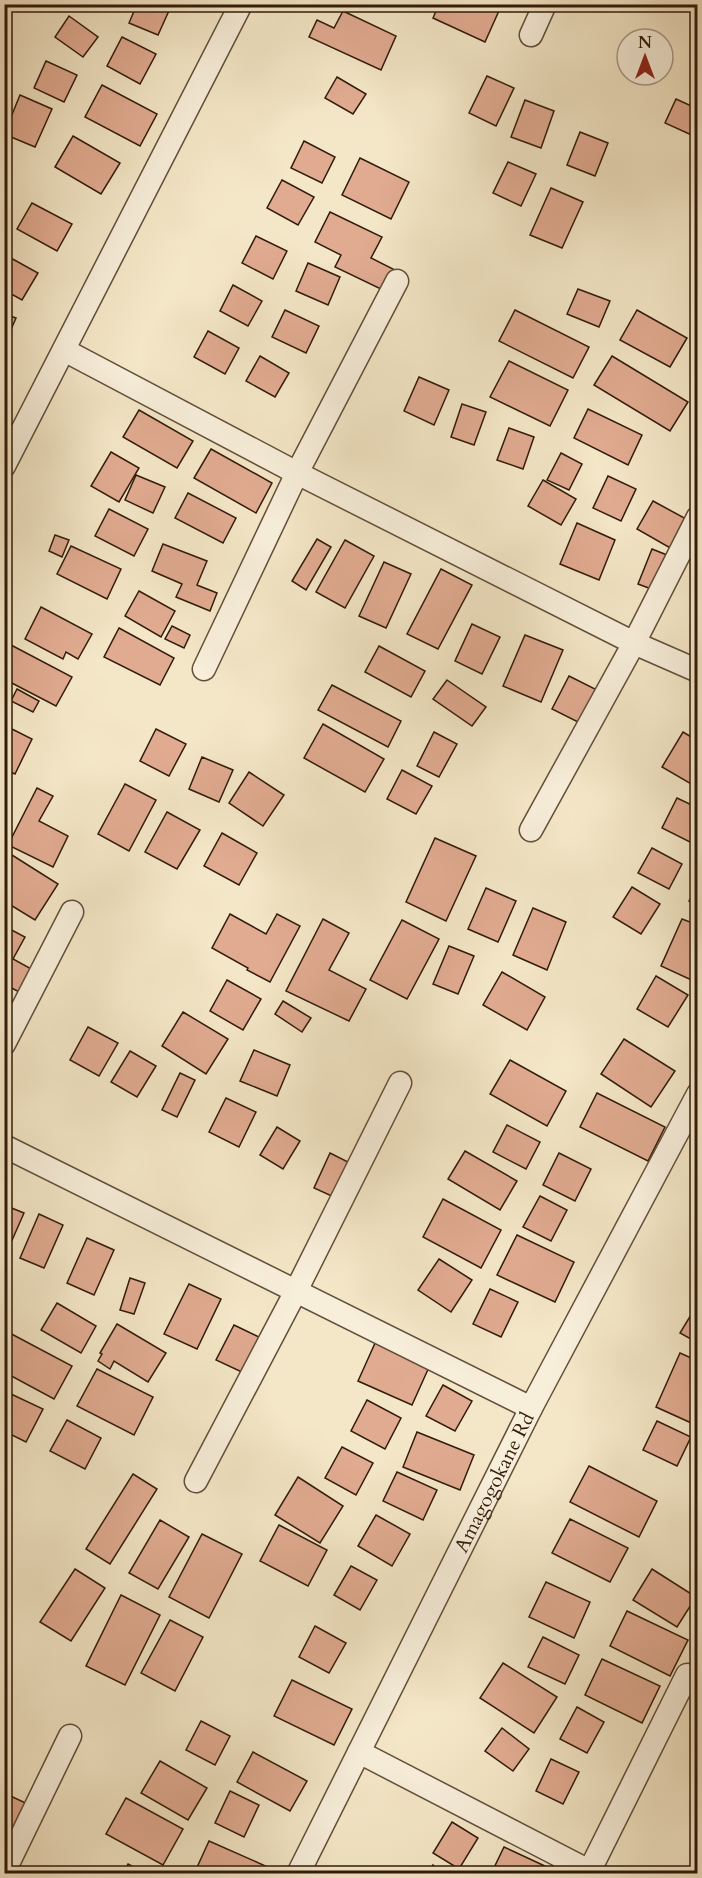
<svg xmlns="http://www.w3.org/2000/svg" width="702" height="1878" font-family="Cardo,serif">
<rect width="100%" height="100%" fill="#f4e7c7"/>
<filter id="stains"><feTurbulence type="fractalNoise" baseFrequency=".00333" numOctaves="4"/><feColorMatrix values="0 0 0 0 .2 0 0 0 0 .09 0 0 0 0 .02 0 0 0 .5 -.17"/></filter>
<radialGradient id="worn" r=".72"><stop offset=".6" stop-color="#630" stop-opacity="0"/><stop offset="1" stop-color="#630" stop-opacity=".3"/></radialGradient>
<!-- building -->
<g fill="#e1ab91" stroke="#311b0a" stroke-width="1.5">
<polygon points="137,4 172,4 158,35 129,23"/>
<polygon points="439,4 502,4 485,42 433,18"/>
<polygon points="343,11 396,36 381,70 309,37 317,20 334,28"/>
<polygon points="69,16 98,37 83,57 55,37"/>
<polygon points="122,37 156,54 140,84 107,66"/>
<polygon points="46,61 77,75 64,102 34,88"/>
<polygon points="487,76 514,88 496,126 469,113"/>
<polygon points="337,77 366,94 353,114 325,98"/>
<polygon points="102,85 157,114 140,146 85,117"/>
<polygon points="20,95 52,109 35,147 4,134"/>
<polygon points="676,99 698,109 696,137 665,123"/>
<polygon points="525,100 554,111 541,148 511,137"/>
<polygon points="580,132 608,143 595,176 567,165"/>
<polygon points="73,136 120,163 101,194 55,167"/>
<polygon points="304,141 335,157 322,183 291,168"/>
<polygon points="360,158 409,182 391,219 342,195"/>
<polygon points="508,162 536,174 521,206 493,193"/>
<polygon points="282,180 314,197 298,225 267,208"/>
<polygon points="551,188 583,202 562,248 530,235"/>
<polygon points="32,203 72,224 57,251 17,229"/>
<polygon points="330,212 382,237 371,258 395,270 385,291 335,267 341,255 315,242"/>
<polygon points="256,236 287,251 273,279 242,263"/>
<polygon points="9,257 38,273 22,300 4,290 4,264"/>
<polygon points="308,263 340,277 328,305 296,291"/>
<polygon points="233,285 262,301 248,326 220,311"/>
<polygon points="578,289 610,301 599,327 567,314"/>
<polygon points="285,310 319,326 306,353 272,337"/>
<polygon points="515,310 589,347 573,378 499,341"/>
<polygon points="637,310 687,338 670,367 620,340"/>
<polygon points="4,314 16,318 4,346"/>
<polygon points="208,331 239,348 225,374 194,357"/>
<polygon points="260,356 289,373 275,397 246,381"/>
<polygon points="612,356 688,402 670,431 594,385"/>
<polygon points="509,361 568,390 550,426 490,397"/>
<polygon points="419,377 449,390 434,425 404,411"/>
<polygon points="462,404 486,412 474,445 451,437"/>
<polygon points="588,409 642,435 628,465 574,438"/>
<polygon points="139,410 193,441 177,468 123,437"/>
<polygon points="509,428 534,437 523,469 497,460"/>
<polygon points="211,449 272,483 256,513 194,478"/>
<polygon points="111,452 139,468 119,502 91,486"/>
<polygon points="561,453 582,464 569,490 547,480"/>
<polygon points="136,475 165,487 153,513 125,500"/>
<polygon points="608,476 636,489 621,521 593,508"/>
<polygon points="543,480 576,499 561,525 528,506"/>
<polygon points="188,493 236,518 223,543 175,518"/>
<polygon points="653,501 688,520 672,549 637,529"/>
<polygon points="109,509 148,529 134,556 95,536"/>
<polygon points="577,523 615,540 599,580 560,564"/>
<polygon points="55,535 69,540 62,557 49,551"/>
<polygon points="317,539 331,547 306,590 292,581"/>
<polygon points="345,540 374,556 345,608 316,592"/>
<polygon points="163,544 207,561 197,585 217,593 210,611 176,597 182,584 152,571"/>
<polygon points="71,546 121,569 107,599 57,574"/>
<polygon points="652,549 667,555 654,590 638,584"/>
<polygon points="384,562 411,574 386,628 359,616"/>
<polygon points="441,569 472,585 438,649 407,634"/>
<polygon points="139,591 175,611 161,637 125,616"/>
<polygon points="41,607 92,634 78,659 66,652 63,659 25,639"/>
<polygon points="472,624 500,637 482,674 455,661"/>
<polygon points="172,626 190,635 184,648 165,639"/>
<polygon points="119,628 174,658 160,685 104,657"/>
<polygon points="525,635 563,650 541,702 503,686"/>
<polygon points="11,645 72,677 56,706 4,679 4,658"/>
<polygon points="379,646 425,671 411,697 365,672"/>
<polygon points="569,676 597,690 580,723 552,709"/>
<polygon points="447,680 486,707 472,726 433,699"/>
<polygon points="332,685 401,721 388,747 318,710"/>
<polygon points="17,689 39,701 33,712 11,701"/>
<polygon points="323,724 384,759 365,792 304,758"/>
<polygon points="4,725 32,739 15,774 4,769"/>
<polygon points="156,729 186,744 169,776 140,761"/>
<polygon points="434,732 457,744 439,777 417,766"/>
<polygon points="683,732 698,741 698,788 662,767"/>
<polygon points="202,757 233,770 219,802 189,789"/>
<polygon points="402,770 432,786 416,814 387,799"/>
<polygon points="249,772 284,795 263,826 229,803"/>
<polygon points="125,784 156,800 129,851 98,834"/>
<polygon points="37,788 53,796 39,821 68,836 53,867 8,845"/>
<polygon points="4,791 11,794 4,807"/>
<polygon points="677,798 698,808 698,827 690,842 662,828"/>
<polygon points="167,812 200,830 177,869 145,852"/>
<polygon points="222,833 257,853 239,885 204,866"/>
<polygon points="435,838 476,856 446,921 406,902"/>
<polygon points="652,848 682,864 669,889 638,873"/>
<polygon points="4,850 58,884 35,920 4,901"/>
<polygon points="698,883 698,904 689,901"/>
<polygon points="632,887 660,904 641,934 613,917"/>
<polygon points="486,888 516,901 498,942 468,929"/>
<polygon points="533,908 566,922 547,970 513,955"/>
<polygon points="230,914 266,934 277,914 300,926 270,982 247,970 248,968 212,948"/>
<polygon points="323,919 349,933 329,970 366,989 349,1021 286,991"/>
<polygon points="682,919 698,925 698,983 661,966"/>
<polygon points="402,920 439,939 407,999 370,980"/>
<polygon points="4,926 25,937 13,959 35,971 23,994 4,984"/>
<polygon points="449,946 474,956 458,994 433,984"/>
<polygon points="502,972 545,997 527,1030 483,1005"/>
<polygon points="656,976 688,995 668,1027 637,1009"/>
<polygon points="227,980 261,999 243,1030 210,1011"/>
<polygon points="283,1001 311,1018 302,1032 275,1014"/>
<polygon points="183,1012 228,1039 206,1074 162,1046"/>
<polygon points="88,1027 118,1043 99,1076 70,1060"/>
<polygon points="624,1039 675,1071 651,1107 601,1074"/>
<polygon points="254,1050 290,1065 277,1096 240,1081"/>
<polygon points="130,1051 156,1066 137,1097 111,1082"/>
<polygon points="510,1060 566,1091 547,1126 490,1094"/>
<polygon points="180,1073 195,1080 177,1117 162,1110"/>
<polygon points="597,1093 665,1127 648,1161 580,1127"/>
<polygon points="226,1098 256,1112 239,1147 209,1132"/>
<polygon points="507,1125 540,1142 526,1169 493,1152"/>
<polygon points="277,1127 300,1141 283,1169 260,1155"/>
<polygon points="465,1151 517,1181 500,1210 448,1179"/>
<polygon points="330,1153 352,1164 336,1198 314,1188"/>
<polygon points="559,1153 591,1169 575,1201 543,1185"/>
<polygon points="540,1196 567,1210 551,1241 523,1227"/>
<polygon points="443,1199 501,1230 481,1268 423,1237"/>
<polygon points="4,1205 24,1213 6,1254 4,1253"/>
<polygon points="39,1214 63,1225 44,1268 20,1258"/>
<polygon points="517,1235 574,1262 555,1302 497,1275"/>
<polygon points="87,1238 114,1250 94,1295 67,1283"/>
<polygon points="439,1259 472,1280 451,1312 418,1290"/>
<polygon points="130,1278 145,1283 134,1314 120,1310"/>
<polygon points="189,1284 221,1299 197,1349 164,1334"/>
<polygon points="490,1289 518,1302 501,1337 473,1324"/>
<polygon points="57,1303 96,1326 81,1353 41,1330"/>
<polygon points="697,1305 698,1305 698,1343 680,1333"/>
<polygon points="117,1324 166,1353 148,1382 114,1361 110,1369 98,1361 102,1354 100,1353"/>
<polygon points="234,1325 263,1339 246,1374 216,1360"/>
<polygon points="4,1330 72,1366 54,1399 4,1372"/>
<polygon points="376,1341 430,1365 412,1405 358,1381"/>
<polygon points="680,1353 698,1361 698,1426 656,1407"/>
<polygon points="97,1369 153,1397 134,1435 77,1406"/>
<polygon points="443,1385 472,1401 455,1431 426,1416"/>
<polygon points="11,1394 43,1409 26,1442 4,1431 4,1408"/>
<polygon points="367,1400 401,1418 385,1449 351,1431"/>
<polygon points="67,1420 101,1438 85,1469 50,1451"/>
<polygon points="657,1421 691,1437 677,1466 643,1450"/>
<polygon points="417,1432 474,1455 460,1490 403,1467"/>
<polygon points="342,1447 373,1463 356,1495 325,1478"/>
<polygon points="589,1466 657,1501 639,1537 570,1502"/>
<polygon points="397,1472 437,1490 423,1520 383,1501"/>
<polygon points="133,1474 157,1489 110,1564 86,1549"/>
<polygon points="298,1477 343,1506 320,1543 275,1515"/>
<polygon points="376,1515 410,1534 392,1566 358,1546"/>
<polygon points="570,1519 628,1548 610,1582 552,1553"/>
<polygon points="160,1520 189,1537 158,1589 129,1573"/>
<polygon points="279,1525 327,1550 308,1586 260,1561"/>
<polygon points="202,1534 242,1554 209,1618 169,1597"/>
<polygon points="351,1566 377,1580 360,1610 334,1595"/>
<polygon points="75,1569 105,1588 71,1641 40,1622"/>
<polygon points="652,1569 696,1597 677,1627 633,1600"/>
<polygon points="546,1582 590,1602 574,1638 529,1617"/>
<polygon points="121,1595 160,1615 125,1685 86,1666"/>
<polygon points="627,1611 688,1640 670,1676 610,1646"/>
<polygon points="170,1620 203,1637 175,1691 141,1673"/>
<polygon points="315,1626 346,1643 329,1673 299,1657"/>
<polygon points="543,1637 579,1655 565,1684 528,1667"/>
<polygon points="602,1659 660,1686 642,1723 585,1695"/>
<polygon points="503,1663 557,1697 534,1733 480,1698"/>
<polygon points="292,1680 352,1709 334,1745 274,1716"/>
<polygon points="577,1707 604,1722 587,1753 560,1739"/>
<polygon points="201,1721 230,1736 215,1765 186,1750"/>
<polygon points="502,1728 529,1749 513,1771 485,1751"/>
<polygon points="253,1752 307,1781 290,1811 237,1782"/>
<polygon points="551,1759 579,1772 563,1804 536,1791"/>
<polygon points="160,1761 207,1788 188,1820 141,1793"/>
<polygon points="230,1791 259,1805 244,1837 215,1823"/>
<polygon points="4,1793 30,1805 4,1856"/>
<polygon points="126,1798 183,1829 163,1865 106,1834"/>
<polygon points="452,1822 478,1838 459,1869 433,1853"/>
<polygon points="209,1841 270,1868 267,1874 194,1874"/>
<polygon points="504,1847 560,1873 559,1874 491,1874"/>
<polygon points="128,1864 146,1874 123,1874"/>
<polygon points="433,1865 443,1874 427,1874"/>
</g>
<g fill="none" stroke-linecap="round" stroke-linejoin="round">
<!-- minor casing -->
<g stroke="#624e39" stroke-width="25">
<g id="minor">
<polyline points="531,35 545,4"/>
<polyline points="64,350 297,473 634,643 698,671"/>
<polyline points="4,466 241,4"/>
<polyline points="204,669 297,473 397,281"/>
<polyline points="531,830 634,643 698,517"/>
<polyline points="4,1044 72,912"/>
<polyline points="4,1146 531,1408"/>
<polyline points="196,1481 296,1291 400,1083"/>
<polyline points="359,1752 595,1874"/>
<polyline points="4,1872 70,1736"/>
<path id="s1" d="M298,1874L531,1408L698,1094"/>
<polyline points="588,1874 687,1675"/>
</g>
</g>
<!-- minor -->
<use href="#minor" stroke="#f8efdb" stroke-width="22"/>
</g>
<g text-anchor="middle" stroke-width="4.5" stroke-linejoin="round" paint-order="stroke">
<!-- street labels -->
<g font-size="20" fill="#311b0a" stroke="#f8efdb">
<text dy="7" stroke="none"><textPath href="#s1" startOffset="438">Amagogokane Rd</textPath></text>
</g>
</g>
<!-- margin -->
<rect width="702" height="1878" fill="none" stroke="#f4e7c7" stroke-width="24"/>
<rect x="6" y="6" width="690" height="1866" fill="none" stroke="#311b0a" stroke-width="3"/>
<rect x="12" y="12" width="678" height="1854" fill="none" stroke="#311b0a" stroke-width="1.5"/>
<!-- north arrow -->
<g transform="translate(645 57)"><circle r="28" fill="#f8efdb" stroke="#a89a87" stroke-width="1.5"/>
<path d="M0-4.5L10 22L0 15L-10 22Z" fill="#8f2418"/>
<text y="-9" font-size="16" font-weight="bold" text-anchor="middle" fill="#311b0a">N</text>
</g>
<rect width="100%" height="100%" filter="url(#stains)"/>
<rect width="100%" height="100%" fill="url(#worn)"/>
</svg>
